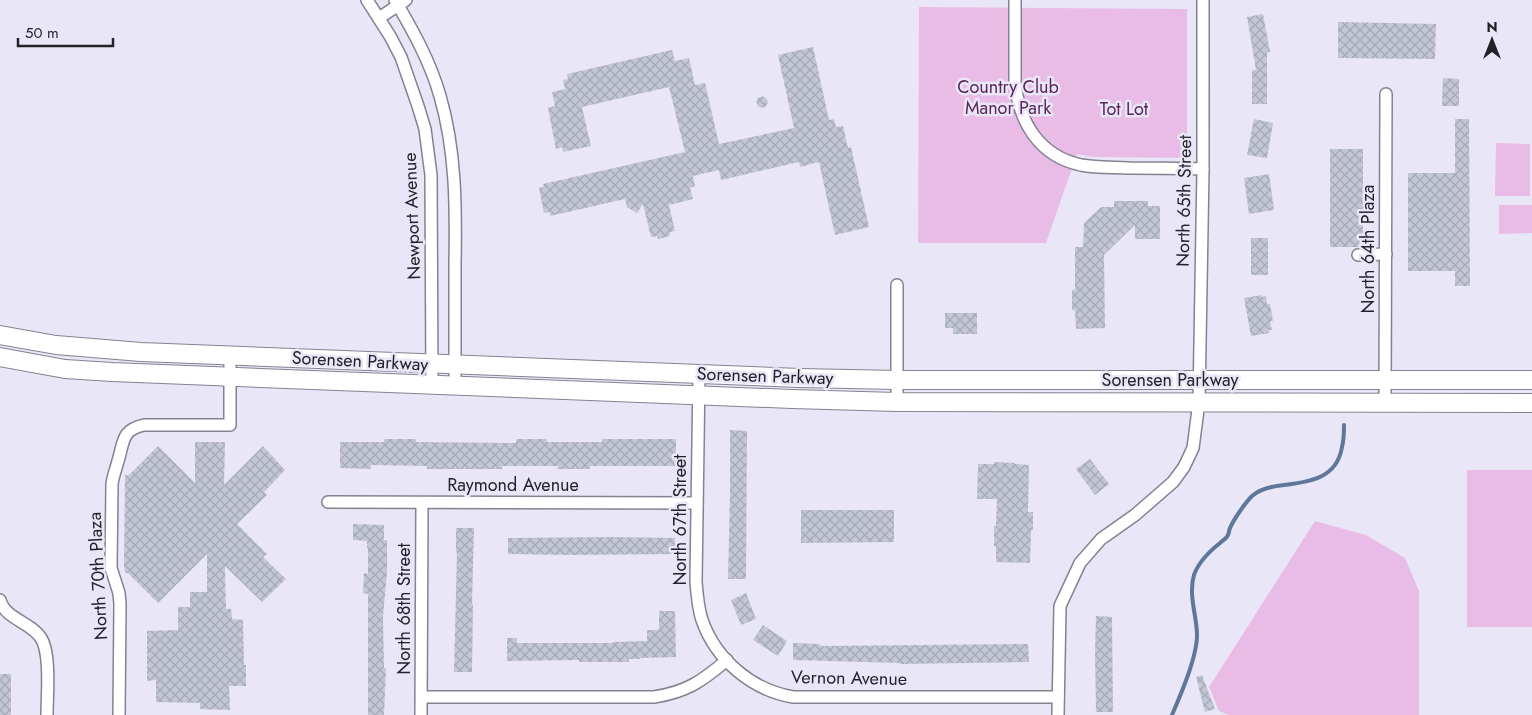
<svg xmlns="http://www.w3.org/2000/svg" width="1532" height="715" font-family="Jost,sans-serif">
<defs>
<pattern id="building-cross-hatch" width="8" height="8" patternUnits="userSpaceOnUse" patternTransform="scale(1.25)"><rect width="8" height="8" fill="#c2c6d5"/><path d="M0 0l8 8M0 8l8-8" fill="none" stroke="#a6aab7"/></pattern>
</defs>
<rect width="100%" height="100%" fill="#e9e7f7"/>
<!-- park -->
<g fill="#e9bce7">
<polygon points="919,7 1187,9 1187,158 1093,157 1077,154 1046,243 918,243"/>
<polygon points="1496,143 1530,144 1530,196 1495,196"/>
<polygon points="1499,205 1532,205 1532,233 1499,234"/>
<rect x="1467" y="470" width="65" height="157"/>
<polygon points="1315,521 1366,535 1405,558 1419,591 1419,715 1229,715 1219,711 1209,687"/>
</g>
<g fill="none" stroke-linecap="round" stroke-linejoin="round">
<!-- stream -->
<path stroke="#5e779a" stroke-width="4" d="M1172,715C1181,694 1197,657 1197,635C1197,616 1188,595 1194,575C1198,563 1210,551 1220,543C1223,540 1227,538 1228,535C1229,533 1229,530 1230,528C1234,519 1245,503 1252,496C1260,489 1274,486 1284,485C1310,482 1337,478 1342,447C1344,440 1344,432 1344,425"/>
</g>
<!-- building -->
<g fill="url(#building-cross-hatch)">
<polygon points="1263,14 1270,52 1267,52 1267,104 1252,104 1252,70 1256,70 1247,17"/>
<polygon points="1338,22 1436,24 1435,59 1338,58"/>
<polygon points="813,47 829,120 834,119 836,127 843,126 848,148 851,147 869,227 835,235 819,162 800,167 799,162 721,180 719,170 693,176 695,186 690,188 693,199 669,205 675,231 670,232 670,236 658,239 657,236 651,237 643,204 637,213 627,207 625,199 550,216 550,212 544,213 539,188 544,187 543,184 685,152 669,87 582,107 591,146 563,152 562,147 556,149 548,108 555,106 552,92 565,89 563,80 568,79 567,74 672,50 675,61 689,58 695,85 705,83 719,144 794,128 778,55"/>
<polygon points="1443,78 1459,79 1459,106 1442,106"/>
<circle cx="762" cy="102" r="5.5"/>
<polygon points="1254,119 1273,123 1267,158 1247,155"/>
<polygon points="1455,119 1469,119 1470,286 1455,286 1455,271 1408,271 1408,173 1455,173"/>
<rect x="1330" y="149" width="33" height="98"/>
<polygon points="1269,174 1274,210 1249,214 1244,178"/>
<polygon points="1114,201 1148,201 1148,206 1160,206 1160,239 1135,239 1135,225 1104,255 1105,328 1076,329 1075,310 1072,310 1072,290 1075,290 1075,247 1083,247 1084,223 1101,207 1114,207"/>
<rect x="1251" y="238" width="17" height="37"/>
<polygon points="1262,295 1262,297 1266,296 1267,304 1270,304 1273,321 1270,321 1272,330 1268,330 1269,333 1251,336 1244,298"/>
<polygon points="945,313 977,313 977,334 953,334 953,328 945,328"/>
<polygon points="730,430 747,431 746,579 728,579 730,495"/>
<polygon points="384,439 416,439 416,442 516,443 516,439 547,439 547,442 602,442 602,439 676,439 676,466 590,466 590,469 558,469 558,466 502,466 502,469 427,469 427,466 371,465 371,469 340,468 340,442 384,442"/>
<polygon points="195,442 225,442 224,485 263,446 285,470 264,492 267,495 237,524 267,554 263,557 286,579 262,602 225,566 226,609 231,609 232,619 243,620 244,665 246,665 246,686 229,686 230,710 200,709 200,703 156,702 156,680 147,681 147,631 178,630 178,607 190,607 190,592 207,592 207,554 158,603 128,573 125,573 124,565 125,475 129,475 158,446 195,483"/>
<polygon points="1090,459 1109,484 1095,495 1076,469"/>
<polygon points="994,462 1015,463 1015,464 1029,465 1028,512 1033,512 1033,530 1031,530 1030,563 996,562 996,546 994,546 994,526 996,526 997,499 977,499 978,464 994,464"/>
<polygon points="801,510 894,510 894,542 801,543"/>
<polygon points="353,524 384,525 384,540 387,540 387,572 383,616 384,668 386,668 384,715 368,715 368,594 363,593 364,573 368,574 368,548 367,548 367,541 353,540"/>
<polygon points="456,528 474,528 472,604 473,604 472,672 454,672 457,553 456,552"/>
<polygon points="615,537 675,538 675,554 571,555 508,554 508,538"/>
<polygon points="746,593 756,619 741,625 731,600"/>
<polygon points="659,611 675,611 676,657 640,658 640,659 629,659 629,662 579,662 579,660 507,661 507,638 517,638 517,643 613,643 613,642 647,641 647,630 659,630"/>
<polygon points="1096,616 1112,617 1113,712 1096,712 1095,652"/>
<polygon points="763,625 787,641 778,656 753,640"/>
<polygon points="793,643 820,644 820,646 1028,644 1029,662 900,664 900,663 793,660"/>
<rect x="0" y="674" width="11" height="41"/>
<polygon points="1202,675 1215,709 1205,712 1196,677"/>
</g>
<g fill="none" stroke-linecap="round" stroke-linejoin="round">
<!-- street casing -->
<g stroke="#848291" stroke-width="14">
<g id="street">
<polyline points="367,0 390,36 401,57 418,106 425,129 431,175 432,384"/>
<path d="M395,0C413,31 430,61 440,96C456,151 456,207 455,263C455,304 455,344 455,385"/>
<path d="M1015,0V82C1019,122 1039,156 1081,165C1097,168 1114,167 1130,168C1154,168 1179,168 1203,169"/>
<polyline points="379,18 406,0"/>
<polyline points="1358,255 1386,254"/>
<path d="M699,374L696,582C697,595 698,608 702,620C716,660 752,690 793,697H1058"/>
<polyline points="897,402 897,285"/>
<polyline points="1385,403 1386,94"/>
<polyline points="328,502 697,503"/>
<path d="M0,600C5,619 31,622 41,638C51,653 47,697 47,715"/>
<path d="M422,697H654C687,692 702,681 727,660"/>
<path d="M119,715L120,604L119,593L111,568L112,484C113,476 116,469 118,461C124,442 121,430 144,425H230V355"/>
<polyline points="421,715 422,503"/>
<polyline points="1058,715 1060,606 1080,563 1101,539 1135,515 1173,482 1184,467 1193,448 1199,402 1203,169 1203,0"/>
</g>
</g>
<!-- primary casing -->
<g stroke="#848291" stroke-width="20">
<g id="primary">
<polyline points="0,335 56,345 141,352 800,378 897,380 1532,380"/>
<polyline points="0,357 65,369 112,372 792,399 897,402 1532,403"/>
</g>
</g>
<!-- street -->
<use href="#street" stroke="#fff" stroke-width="11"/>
<!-- primary -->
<use href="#primary" stroke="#fff" stroke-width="18"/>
</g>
<g text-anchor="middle" stroke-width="5" stroke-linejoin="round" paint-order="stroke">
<!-- park labels -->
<g font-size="18" fill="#5b245b" stroke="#e9e7f7">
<text x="1008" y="93">Country Club<tspan x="1008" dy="21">Manor Park</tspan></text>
<text x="1124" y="115">Tot Lot</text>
</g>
<!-- street labels -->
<g font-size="18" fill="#232228" stroke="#e9e7f7">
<text transform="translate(1184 201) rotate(-89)" y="6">North 65th Street</text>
<text transform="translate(412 216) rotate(-92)" y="6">Newport Avenue</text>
<text transform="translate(1368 249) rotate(-90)" y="6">North 64th Plaza</text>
<text transform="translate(360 361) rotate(3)" y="6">Sorensen Parkway</text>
<text transform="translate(765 376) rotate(2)" y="6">Sorensen Parkway</text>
<text x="1170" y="386">Sorensen Parkway</text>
<text x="513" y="491">Raymond Avenue</text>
<text transform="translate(680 520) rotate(-90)" y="6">North 67th Street</text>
<text transform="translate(98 576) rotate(-93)" y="6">North 70th Plaza</text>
<text transform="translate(404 609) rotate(-90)" y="6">North 68th Street</text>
<text transform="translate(849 678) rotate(1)" y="6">Vernon Avenue</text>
</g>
</g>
<!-- north arrow -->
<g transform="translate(1492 40)" stroke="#e9e7f7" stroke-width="4" paint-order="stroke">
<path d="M0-4L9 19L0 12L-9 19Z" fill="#232228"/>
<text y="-8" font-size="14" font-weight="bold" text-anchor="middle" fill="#232228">N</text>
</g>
<!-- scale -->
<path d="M18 38v8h95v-8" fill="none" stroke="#232228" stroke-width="2.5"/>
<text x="25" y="38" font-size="15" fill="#232228" stroke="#e9e7f7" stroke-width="4" paint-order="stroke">50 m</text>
</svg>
